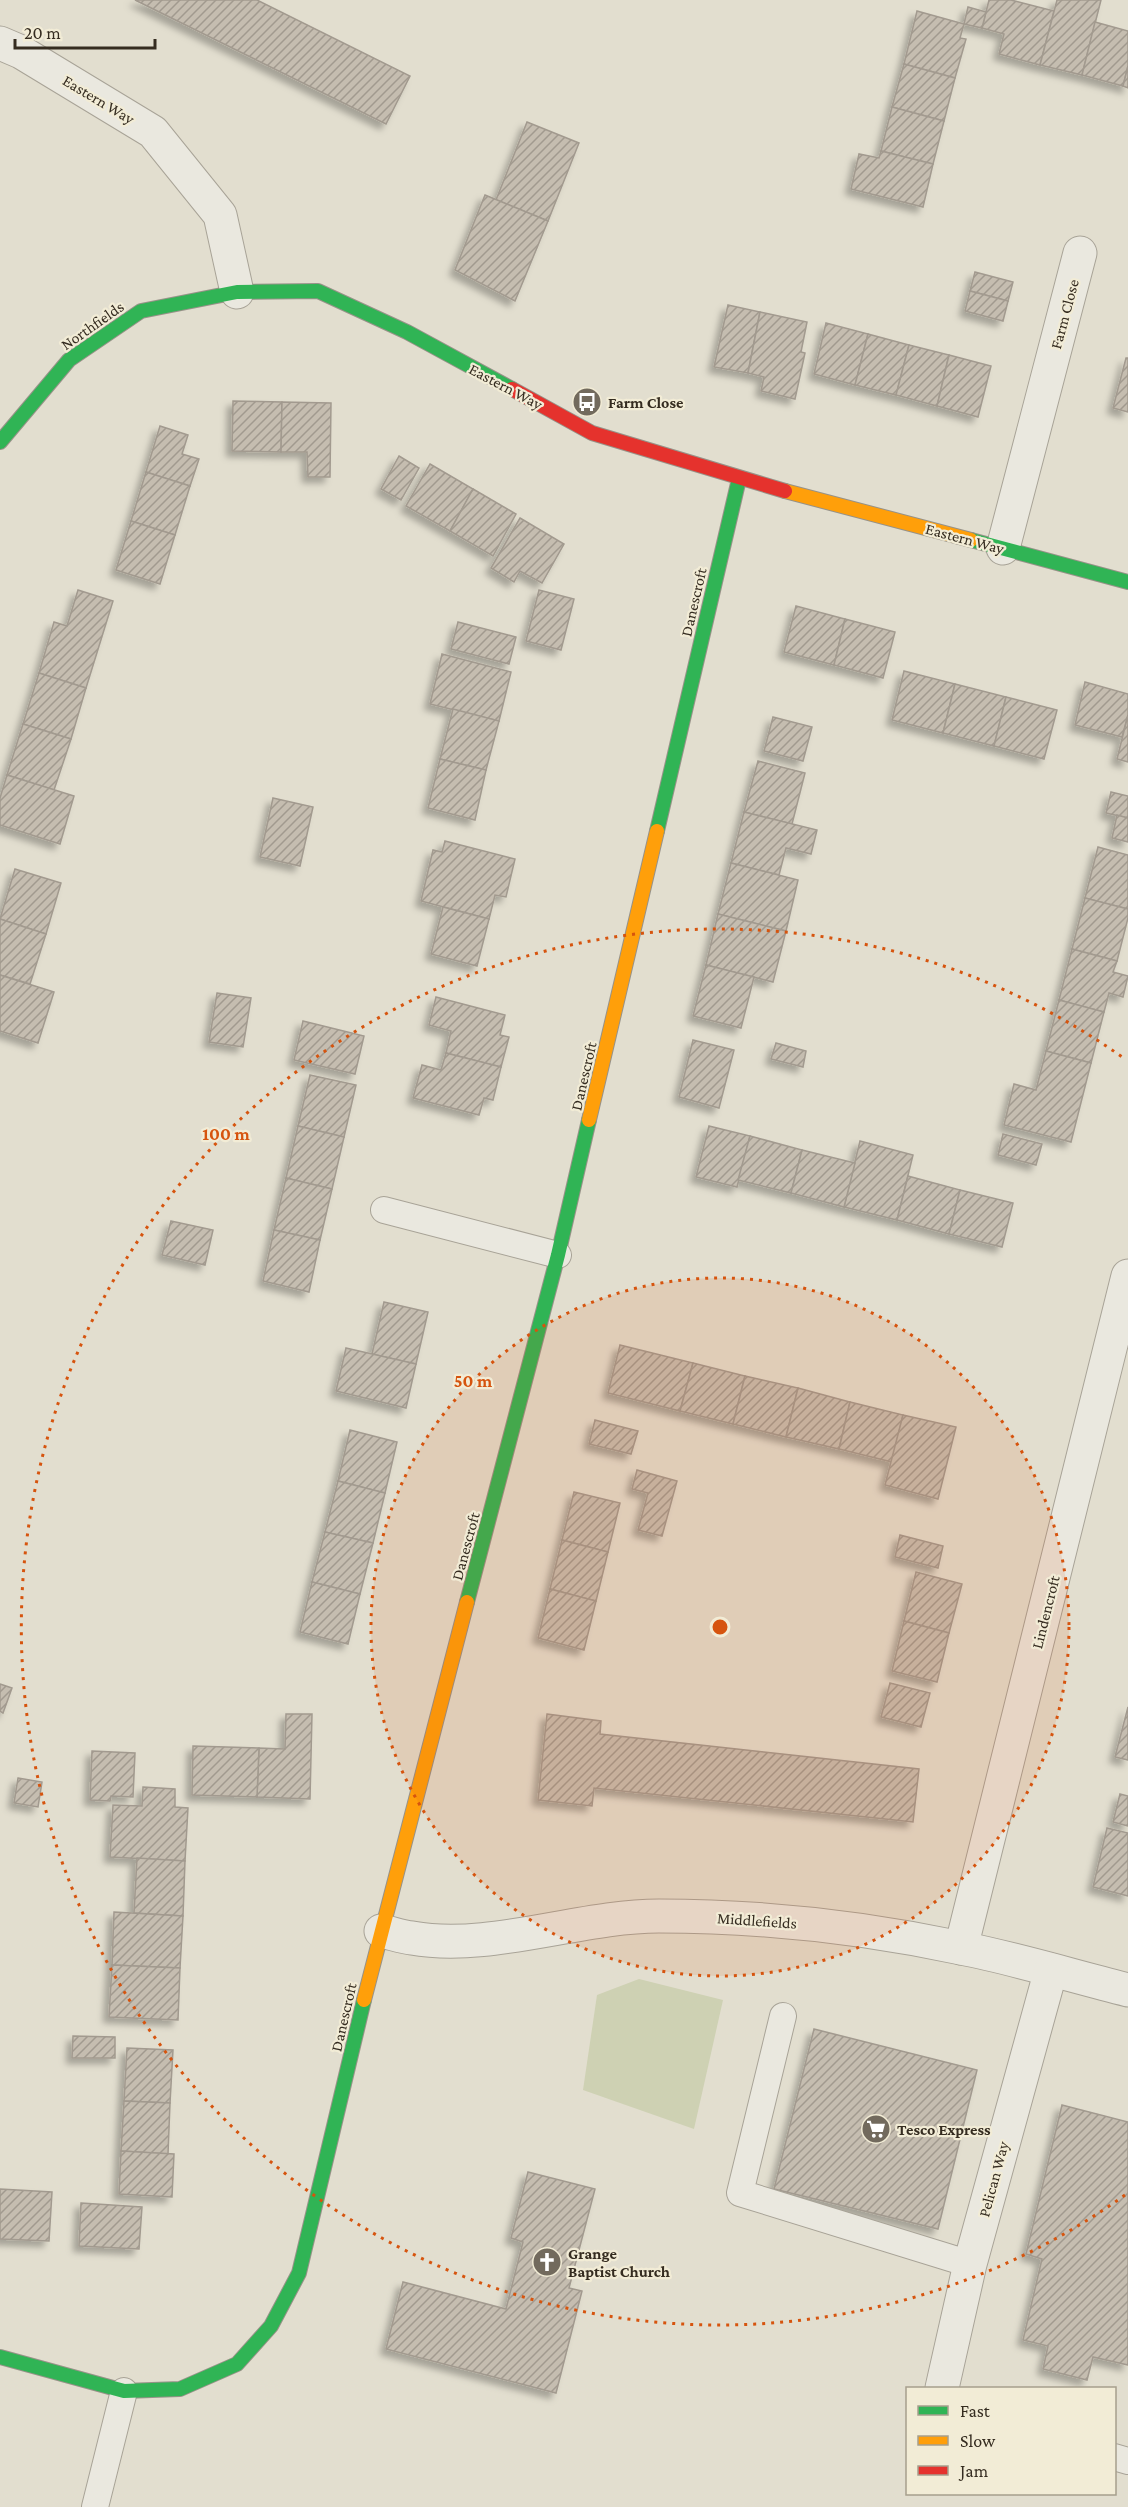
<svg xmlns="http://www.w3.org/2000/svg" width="1128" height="2507" font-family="'Crimson Pro',serif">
<defs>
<pattern id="building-hatch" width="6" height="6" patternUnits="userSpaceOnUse" patternTransform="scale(1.5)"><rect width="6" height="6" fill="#c5bdb0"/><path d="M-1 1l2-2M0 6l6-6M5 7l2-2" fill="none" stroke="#a19a8f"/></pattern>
<filter id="shadow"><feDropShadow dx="-5.5" dy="5.5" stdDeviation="3" flood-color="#0004"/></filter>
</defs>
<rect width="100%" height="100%" fill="#e2decf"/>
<!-- park -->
<polygon fill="#ced1b3" points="639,1979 723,2000 694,2129 583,2090 597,1995"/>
<!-- building -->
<g fill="url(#building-hatch)" stroke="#a29a8f" stroke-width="1.5" filter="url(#shadow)">
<polygon points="135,0 257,0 410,76 386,124"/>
<polygon points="989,0 1011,0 1054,11 1040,65 999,54 1004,34 982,28"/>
<polygon points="1057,0 1101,0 1082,75 1040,65"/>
<polygon points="968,7 986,12 982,28 964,24"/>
<polygon points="917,11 964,24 960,38 966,39 955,78 904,64"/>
<polygon points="1095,22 1128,31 1128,66 1123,86 1082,75"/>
<polygon points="904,64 955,78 944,121 892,107"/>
<polygon points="1128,66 1128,88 1123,86"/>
<polygon points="892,107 944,121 933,164 881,151"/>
<polygon points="527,122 579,143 548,221 496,200"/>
<polygon points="881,151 933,164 923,207 851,189 859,154 879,158"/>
<polygon points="485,195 548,221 515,301 455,270"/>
<polygon points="975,272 1013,282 1008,301 970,291"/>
<polygon points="970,291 1008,301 1003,321 965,311"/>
<polygon points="728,305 760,312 748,373 714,367"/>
<polygon points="760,312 807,322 801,352 805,353 795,399 761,391 764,377 748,373"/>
<polygon points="826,323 868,334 855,385 814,374"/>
<polygon points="868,334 909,345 896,395 855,385"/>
<polygon points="909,345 949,355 937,406 896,395"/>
<polygon points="949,355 991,366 978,417 937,406"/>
<polygon points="1126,358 1128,358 1128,412 1113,408"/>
<polygon points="233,401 282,402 281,452 232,451"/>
<polygon points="282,402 331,403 330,477 308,477 307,452 281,452"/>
<polygon points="160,426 188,435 182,454 199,459 190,486 146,472"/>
<polygon points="399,456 419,468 401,500 381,489"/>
<polygon points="430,464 473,489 450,531 406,506"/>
<polygon points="146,472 190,486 175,535 131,521"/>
<polygon points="473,489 516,514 493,556 450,531"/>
<polygon points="520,518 564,544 542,583 520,571 514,582 491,568"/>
<polygon points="131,521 175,535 160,584 116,570"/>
<polygon points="78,590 113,601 86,688 39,673 54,622 67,626"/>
<polygon points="539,590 574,599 561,650 526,641"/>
<polygon points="796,606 845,619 834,665 784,652"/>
<polygon points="845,619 895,632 883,678 834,665"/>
<polygon points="458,622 516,637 509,664 451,649"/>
<polygon points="442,654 511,672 499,721 430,704"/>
<polygon points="904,671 955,684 943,733 892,720"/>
<polygon points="39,673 86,688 71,739 23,724"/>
<polygon points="1085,682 1128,694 1128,715 1122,737 1075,725"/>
<polygon points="955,684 1006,697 994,746 943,733"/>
<polygon points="1006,697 1057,710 1044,759 994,746"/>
<polygon points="453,709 499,721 486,770 440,759"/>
<polygon points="1128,715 1128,762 1117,759"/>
<polygon points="773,717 812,727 803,761 764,751"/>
<polygon points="23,724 71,739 54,790 7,775"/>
<polygon points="440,759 486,770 475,820 428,808"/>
<polygon points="758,761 805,773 792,824 744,812"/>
<polygon points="7,775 74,796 60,844 0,825 0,798"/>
<polygon points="1111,792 1128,796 1128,818 1106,813"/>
<polygon points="273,798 313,807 300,866 260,857"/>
<polygon points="744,812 817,830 811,854 786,848 779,875 731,863"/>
<polygon points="1117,815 1128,818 1128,842 1112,838"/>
<polygon points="445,841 515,859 506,897 495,895 489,919 421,901 433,850 442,852"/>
<polygon points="1098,847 1128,855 1128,909 1085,898"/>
<polygon points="731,863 798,880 786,931 718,914"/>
<polygon points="15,869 61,883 46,934 0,919"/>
<polygon points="1085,898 1128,909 1128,918 1117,961 1072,949"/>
<polygon points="443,907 489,919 477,966 431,954"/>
<polygon points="718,914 786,931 773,982 706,965"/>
<polygon points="0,919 46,934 30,984 0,975"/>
<polygon points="1072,949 1117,961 1113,972 1128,976 1123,997 1109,993 1104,1012 1059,1000"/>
<polygon points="706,965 754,977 741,1028 693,1016"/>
<polygon points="0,975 54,992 38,1043 0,1031"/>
<polygon points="217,993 251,998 243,1047 209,1042"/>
<polygon points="436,997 505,1015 500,1035 509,1037 501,1067 446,1053 451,1031 429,1025"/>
<polygon points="1059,1000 1104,1012 1091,1063 1046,1051"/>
<polygon points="303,1021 364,1036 355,1074 294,1060"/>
<polygon points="693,1040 734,1050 719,1108 679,1097"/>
<polygon points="776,1043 806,1051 803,1067 771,1059"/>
<polygon points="1046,1051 1091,1063 1071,1142 1004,1125 1014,1084 1036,1090"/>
<polygon points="446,1053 501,1067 493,1100 484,1098 479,1115 413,1098 422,1065 441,1070"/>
<polygon points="310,1075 356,1085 344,1137 298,1126"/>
<polygon points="298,1126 344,1137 332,1189 286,1178"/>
<polygon points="709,1126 750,1136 737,1187 696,1177"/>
<polygon points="1003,1134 1042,1144 1036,1165 998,1155"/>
<polygon points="750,1136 802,1150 791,1193 738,1180"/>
<polygon points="860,1141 913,1155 897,1220 844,1207"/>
<polygon points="802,1150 855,1163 844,1207 791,1193"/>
<polygon points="908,1176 960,1190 949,1234 897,1220"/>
<polygon points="286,1178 332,1189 320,1240 274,1230"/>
<polygon points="960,1190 1013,1203 1002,1247 949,1234"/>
<polygon points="171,1221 213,1230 205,1265 162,1255"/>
<polygon points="274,1230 320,1240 309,1292 263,1281"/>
<polygon points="384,1302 428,1312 416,1364 372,1354"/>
<polygon points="620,1345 693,1363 680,1411 608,1393"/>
<polygon points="346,1348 416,1364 406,1408 336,1391"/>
<polygon points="693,1363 745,1376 733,1424 680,1411"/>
<polygon points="745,1376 798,1388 786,1437 733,1424"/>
<polygon points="798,1388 850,1402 839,1449 786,1437"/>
<polygon points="850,1402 903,1415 892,1462 839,1449"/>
<polygon points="903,1415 956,1427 938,1499 885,1485"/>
<polygon points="595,1420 638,1431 631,1454 589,1444"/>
<polygon points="350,1430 397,1442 385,1493 338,1481"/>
<polygon points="637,1470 677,1481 662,1536 638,1530 648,1493 632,1489"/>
<polygon points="338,1481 385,1493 373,1543 325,1532"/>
<polygon points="574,1492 620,1503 608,1552 562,1540"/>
<polygon points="325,1532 373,1543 360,1594 312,1582"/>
<polygon points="900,1535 943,1546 938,1568 895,1557"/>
<polygon points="562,1540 608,1552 596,1601 550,1589"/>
<polygon points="916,1572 962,1584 949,1633 904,1621"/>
<polygon points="312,1582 360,1594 348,1644 300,1632"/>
<polygon points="550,1589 596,1601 584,1650 538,1638"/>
<polygon points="904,1621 949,1633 937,1682 892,1671"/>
<polygon points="890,1683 930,1693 921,1727 881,1717"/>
<polygon points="0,1684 12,1688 3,1713 0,1711"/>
<polygon points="1128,1707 1128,1760 1115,1757"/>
<polygon points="286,1714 312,1714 310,1799 257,1797 259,1748 285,1749"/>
<polygon points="547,1714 601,1721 600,1734 919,1769 913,1822 594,1788 592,1806 538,1800"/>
<polygon points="193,1746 259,1748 257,1797 192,1795"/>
<polygon points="92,1751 135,1753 133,1797 111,1796 110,1801 90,1800"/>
<polygon points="18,1778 42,1782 38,1807 14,1803"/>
<polygon points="143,1787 175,1789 175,1807 188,1808 185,1861 110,1857 113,1805 142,1806"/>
<polygon points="1120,1794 1128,1796 1128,1826 1113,1822"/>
<polygon points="1107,1828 1128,1833 1128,1896 1093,1887"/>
<polygon points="137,1858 185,1861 183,1916 134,1913"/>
<polygon points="114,1912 183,1916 180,1968 112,1965"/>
<polygon points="112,1965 180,1968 178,2020 109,2017"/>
<polygon points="814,2029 977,2070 938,2229 774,2189"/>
<polygon points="73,2036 115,2037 115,2058 72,2058"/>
<polygon points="127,2048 173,2050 170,2103 124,2101"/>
<polygon points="124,2101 170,2103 168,2154 121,2151"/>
<polygon points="1062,2105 1128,2122 1128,2365 1093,2357 1087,2380 1043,2369 1048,2346 1023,2340 1042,2259 1026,2254"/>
<polygon points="121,2151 174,2154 172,2197 119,2194"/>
<polygon points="528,2172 595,2189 569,2288 582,2291 556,2393 386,2349 403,2282 506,2309 523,2242 511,2238"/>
<polygon points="0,2189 52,2192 49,2241 0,2239"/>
<polygon points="81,2203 142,2207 139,2249 79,2246"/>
</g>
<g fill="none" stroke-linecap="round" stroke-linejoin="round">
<!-- lane casing -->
<g stroke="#a8a397" stroke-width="28">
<g id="lane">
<polyline points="384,1210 558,1255"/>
<polyline points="783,2016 740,2193 970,2264"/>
<polyline points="1114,2457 1128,2461"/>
<polyline points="95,2507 124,2391"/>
</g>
</g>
<!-- street casing -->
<g stroke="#a8a397" stroke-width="35">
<g id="street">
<polyline points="0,43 21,52 153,132 220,215 237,292"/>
<polyline points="1003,548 1080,253"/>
<path d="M381,1931C391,1933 402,1937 412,1938C489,1952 580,1916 659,1916C761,1916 862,1927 961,1948C1017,1959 1072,1976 1128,1990"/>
<polyline points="961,1948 1128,1276"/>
<polyline points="942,2388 970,2264 1051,1970"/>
</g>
</g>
<!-- fast casing -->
<g stroke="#979288" stroke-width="16">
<g id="fast">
<polyline points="0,442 69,360 141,311 237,292 318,291 407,332 512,389"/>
<polyline points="971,540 1128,582"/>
<polyline points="657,831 739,479"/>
<polyline points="467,1602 558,1255 589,1120"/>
<polyline points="0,2357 124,2391 180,2389 237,2364 271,2326 299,2273 364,2000"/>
</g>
</g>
<!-- slow casing -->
<g stroke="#979288" stroke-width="16">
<g id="slow">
<polyline points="785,491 971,540"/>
<polyline points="589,1120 657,831"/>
<polyline points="364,2000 467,1602"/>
</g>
</g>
<!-- jam casing -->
<g stroke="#979288" stroke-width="16">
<polyline id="jam" points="512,389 592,433 785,491"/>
</g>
<!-- lane -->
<use href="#lane" stroke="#eae8df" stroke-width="26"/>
<!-- street -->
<use href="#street" stroke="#eae8df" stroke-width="33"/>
<!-- fast -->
<use href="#fast" stroke="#30b455" stroke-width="14"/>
<!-- slow -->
<use href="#slow" stroke="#ff9f0a" stroke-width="14"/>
<!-- jam -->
<use href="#jam" stroke="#e5322d" stroke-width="14"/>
</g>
<!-- distance rings -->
<circle cx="720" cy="1627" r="349" fill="#d6540e" fill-opacity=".12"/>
<g fill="none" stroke="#d6540e" stroke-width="3" stroke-dasharray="3 6">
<circle cx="720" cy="1627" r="349"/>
<path d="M1125 2195A698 698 0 1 1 1125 1059"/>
</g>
<!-- icons -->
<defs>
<g id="bus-disc" transform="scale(1.5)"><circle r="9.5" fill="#726a5d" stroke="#f2ecd6"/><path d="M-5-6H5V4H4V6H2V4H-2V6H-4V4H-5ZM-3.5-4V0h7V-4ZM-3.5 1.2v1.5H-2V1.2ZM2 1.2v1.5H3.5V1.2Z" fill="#fff"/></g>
<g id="supermarket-disc" transform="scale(1.5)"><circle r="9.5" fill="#726a5d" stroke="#f2ecd6"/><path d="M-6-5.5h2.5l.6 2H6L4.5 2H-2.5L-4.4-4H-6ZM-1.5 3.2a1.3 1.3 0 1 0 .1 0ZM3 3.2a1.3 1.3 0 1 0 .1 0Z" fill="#fff"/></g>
<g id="church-disc" transform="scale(1.5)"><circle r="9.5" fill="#726a5d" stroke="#f2ecd6"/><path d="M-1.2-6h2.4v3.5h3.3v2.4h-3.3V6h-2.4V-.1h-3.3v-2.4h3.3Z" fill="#fff"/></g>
</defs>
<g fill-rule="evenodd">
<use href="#bus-disc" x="587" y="402"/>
<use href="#supermarket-disc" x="876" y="2129"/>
<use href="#church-disc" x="547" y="2262"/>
</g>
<g text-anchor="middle" stroke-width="4.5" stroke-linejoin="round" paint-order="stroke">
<!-- street labels -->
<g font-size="16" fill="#352c20" stroke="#f2ecd6">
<text transform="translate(99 99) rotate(31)" y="6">Eastern Way</text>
<text transform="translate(1064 314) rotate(-75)" y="6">Farm Close</text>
<text transform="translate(92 325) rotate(-35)" y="6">Northfields</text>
<text transform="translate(506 386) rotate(28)" y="6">Eastern Way</text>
<text transform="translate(965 538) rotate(15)" y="6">Eastern Way</text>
<text transform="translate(693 602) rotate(-77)" y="6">Danescroft</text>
<text transform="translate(583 1076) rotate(-77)" y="6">Danescroft</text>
<text transform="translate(465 1546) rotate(-75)" y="6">Danescroft</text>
<text transform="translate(1045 1612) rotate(-76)" y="6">Lindencroft</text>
<text transform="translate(757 1920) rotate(4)" y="6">Middlefields</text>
<text transform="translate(343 2017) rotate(-77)" y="6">Danescroft</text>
<text transform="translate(993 2179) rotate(-75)" y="6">Pelican Way</text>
</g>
<!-- poi labels -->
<g font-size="16" font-weight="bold" fill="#352c20" stroke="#f2ecd6" text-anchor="start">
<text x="608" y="408">Farm Close</text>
<text x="897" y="2135">Tesco Express</text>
<text x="568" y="2259">Grange<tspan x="568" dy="18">Baptist Church</tspan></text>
</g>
</g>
<circle cx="720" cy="1627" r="9" fill="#d6540e" stroke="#f2ecd6" stroke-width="3"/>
<g font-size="18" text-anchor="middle" font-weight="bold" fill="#d6540e" stroke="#f2ecd6" stroke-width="4.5" stroke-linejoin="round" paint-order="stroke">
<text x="226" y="1140">100 m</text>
<text x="473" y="1387">50 m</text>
</g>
<!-- legend -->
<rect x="906" y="2387" width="210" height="108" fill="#f2ecd6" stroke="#a69f8d" stroke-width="1.5"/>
<rect x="918" y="2406" width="30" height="9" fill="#30b455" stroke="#a69f8d" stroke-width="1.5"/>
<text x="960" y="2417" font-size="18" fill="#352c20">Fast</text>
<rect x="918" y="2436" width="30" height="9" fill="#ff9f0a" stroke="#a69f8d" stroke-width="1.5"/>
<text x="960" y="2447" font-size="18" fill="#352c20">Slow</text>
<rect x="918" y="2466" width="30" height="9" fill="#e5322d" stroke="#a69f8d" stroke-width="1.5"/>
<text x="960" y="2477" font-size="18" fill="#352c20">Jam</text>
<!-- scale -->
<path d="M15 39v9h140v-9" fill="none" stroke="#352c20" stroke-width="3"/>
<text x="24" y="39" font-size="18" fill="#352c20" stroke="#f2ecd6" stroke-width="4.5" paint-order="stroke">20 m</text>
</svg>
